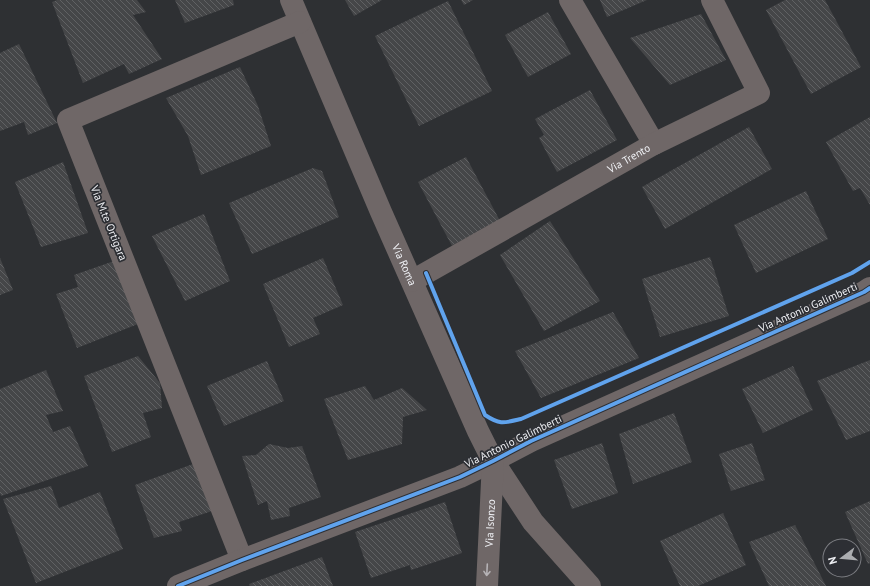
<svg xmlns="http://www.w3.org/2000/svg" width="870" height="586" font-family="'PT Sans',sans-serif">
<defs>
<pattern id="building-back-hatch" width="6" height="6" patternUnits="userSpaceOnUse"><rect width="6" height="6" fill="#454648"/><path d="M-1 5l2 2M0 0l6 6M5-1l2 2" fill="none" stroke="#606163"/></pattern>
</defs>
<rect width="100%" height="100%" fill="#2e3033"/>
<!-- building -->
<g fill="url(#building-back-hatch)">
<polygon points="57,0 137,0 146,12 133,15 162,59 129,74 124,64 83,83 52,2"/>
<polygon points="175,0 233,0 234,5 185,23"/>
<polygon points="345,0 382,0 354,16"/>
<polygon points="461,0 473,0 464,5"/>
<polygon points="600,0 647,0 607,17"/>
<polygon points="785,0 825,0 861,67 811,94 766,10"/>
<polygon points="448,1 492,91 419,126 375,36"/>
<polygon points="548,12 571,54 528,77 505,35"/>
<polygon points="701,14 726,60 670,85 630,38"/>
<polygon points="19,44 57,123 28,135 24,122 0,131 0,53"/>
<polygon points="240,67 258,106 271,146 201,175 188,136 166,98"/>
<polygon points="590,90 617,140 557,172 539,138 544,135 535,119"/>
<polygon points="870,117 870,205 860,188 853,191 826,142"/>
<polygon points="749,127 772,169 665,229 642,187"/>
<polygon points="466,157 500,221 452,246 418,182"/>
<polygon points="63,162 88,233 41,247 15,182"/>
<polygon points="313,168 322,171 339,217 252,254 229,203"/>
<polygon points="806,191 828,239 756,273 734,225"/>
<polygon points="204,214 230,281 185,301 152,236"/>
<polygon points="550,221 600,301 544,331 500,255"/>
<polygon points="710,257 729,316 660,337 642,279"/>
<polygon points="0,258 13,290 0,295"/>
<polygon points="323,258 343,305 313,318 320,334 289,347 263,284"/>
<polygon points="114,261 138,324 77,348 56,294 78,287 74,275"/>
<polygon points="613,312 639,358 541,398 515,351"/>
<polygon points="138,356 160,383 162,408 143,413 151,437 112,452 84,376"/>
<polygon points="870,360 870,431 846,440 817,381"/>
<polygon points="267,361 284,401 224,426 207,386"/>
<polygon points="793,366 813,410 763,433 742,389"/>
<polygon points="46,370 63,411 46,415 53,432 70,426 88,466 1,496 0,493 0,389"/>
<polygon points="365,386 374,400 402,388 427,410 403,417 402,444 348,460 324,399"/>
<polygon points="674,413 692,462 633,484 619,434"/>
<polygon points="602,443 618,493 572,509 554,460"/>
<polygon points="752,443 765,480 731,491 719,454"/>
<polygon points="269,444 288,448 302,446 321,497 289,508 290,516 271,520 267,501 258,505 242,456 256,455"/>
<polygon points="193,464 212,511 179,522 182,531 154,538 135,485"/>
<polygon points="51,486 59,508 100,492 123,549 36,583 3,499"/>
<polygon points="870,501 870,563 868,564 845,512"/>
<polygon points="445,502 462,553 411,570 410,565 371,578 355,532"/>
<polygon points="723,513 746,565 698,586 680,586 660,541"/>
<polygon points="795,525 826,586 769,586 749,542"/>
<polygon points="322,557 333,586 250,586 249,584"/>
</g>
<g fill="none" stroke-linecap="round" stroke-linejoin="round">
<!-- minor -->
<g stroke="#6f6767" stroke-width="22">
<path id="s1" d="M291,0L381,212L478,431L493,461L533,522L590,586"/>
<polyline points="570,0 654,144"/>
<path id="s2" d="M412,281L654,144L759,93L712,0"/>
<polyline points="242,560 68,120 300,22"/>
<polyline points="178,586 242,560 460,477 493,461 531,441 864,292 870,288"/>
<path id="s3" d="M487,586L493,461"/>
</g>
<!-- cycleway casing -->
<g stroke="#2d2f34" stroke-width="6">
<g id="cycleway">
<path d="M426,273L485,415C500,425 504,423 521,419L852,273L870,262"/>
<polyline points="178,586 242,560 460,477 493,461 531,441 864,292 870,288"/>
</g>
</g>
<!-- cycleway -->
<use href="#cycleway" stroke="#60a3ed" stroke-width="4"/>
</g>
<!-- one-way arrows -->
<defs><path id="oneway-shaft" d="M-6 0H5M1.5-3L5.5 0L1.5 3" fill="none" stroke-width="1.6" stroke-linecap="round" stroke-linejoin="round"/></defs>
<use stroke="#b5b2b5" href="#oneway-shaft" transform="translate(487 570) rotate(93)"/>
<g text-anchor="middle" stroke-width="3.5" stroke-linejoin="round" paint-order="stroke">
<!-- street labels -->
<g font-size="11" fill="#eff0f4" stroke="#2d2f34">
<text dy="4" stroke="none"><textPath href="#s2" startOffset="249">Via Trento</textPath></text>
<text transform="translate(109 223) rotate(68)" y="4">Via M.te Ortigara</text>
<text dy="4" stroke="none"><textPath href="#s1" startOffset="288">Via Roma</textPath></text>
<text transform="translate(808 307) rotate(-24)" y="4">Via Antonio Galimberti</text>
<text transform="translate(513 441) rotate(-26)" y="4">Via Antonio Galimberti</text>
<text dy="4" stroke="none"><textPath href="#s3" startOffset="63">Via Isonzo</textPath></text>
</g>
</g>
<!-- north arrow -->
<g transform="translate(842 558) rotate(254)"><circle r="19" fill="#2d2f34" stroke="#7b7c81"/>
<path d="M0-3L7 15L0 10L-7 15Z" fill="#abadb0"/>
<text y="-6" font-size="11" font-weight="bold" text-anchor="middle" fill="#eff0f4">N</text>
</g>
</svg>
